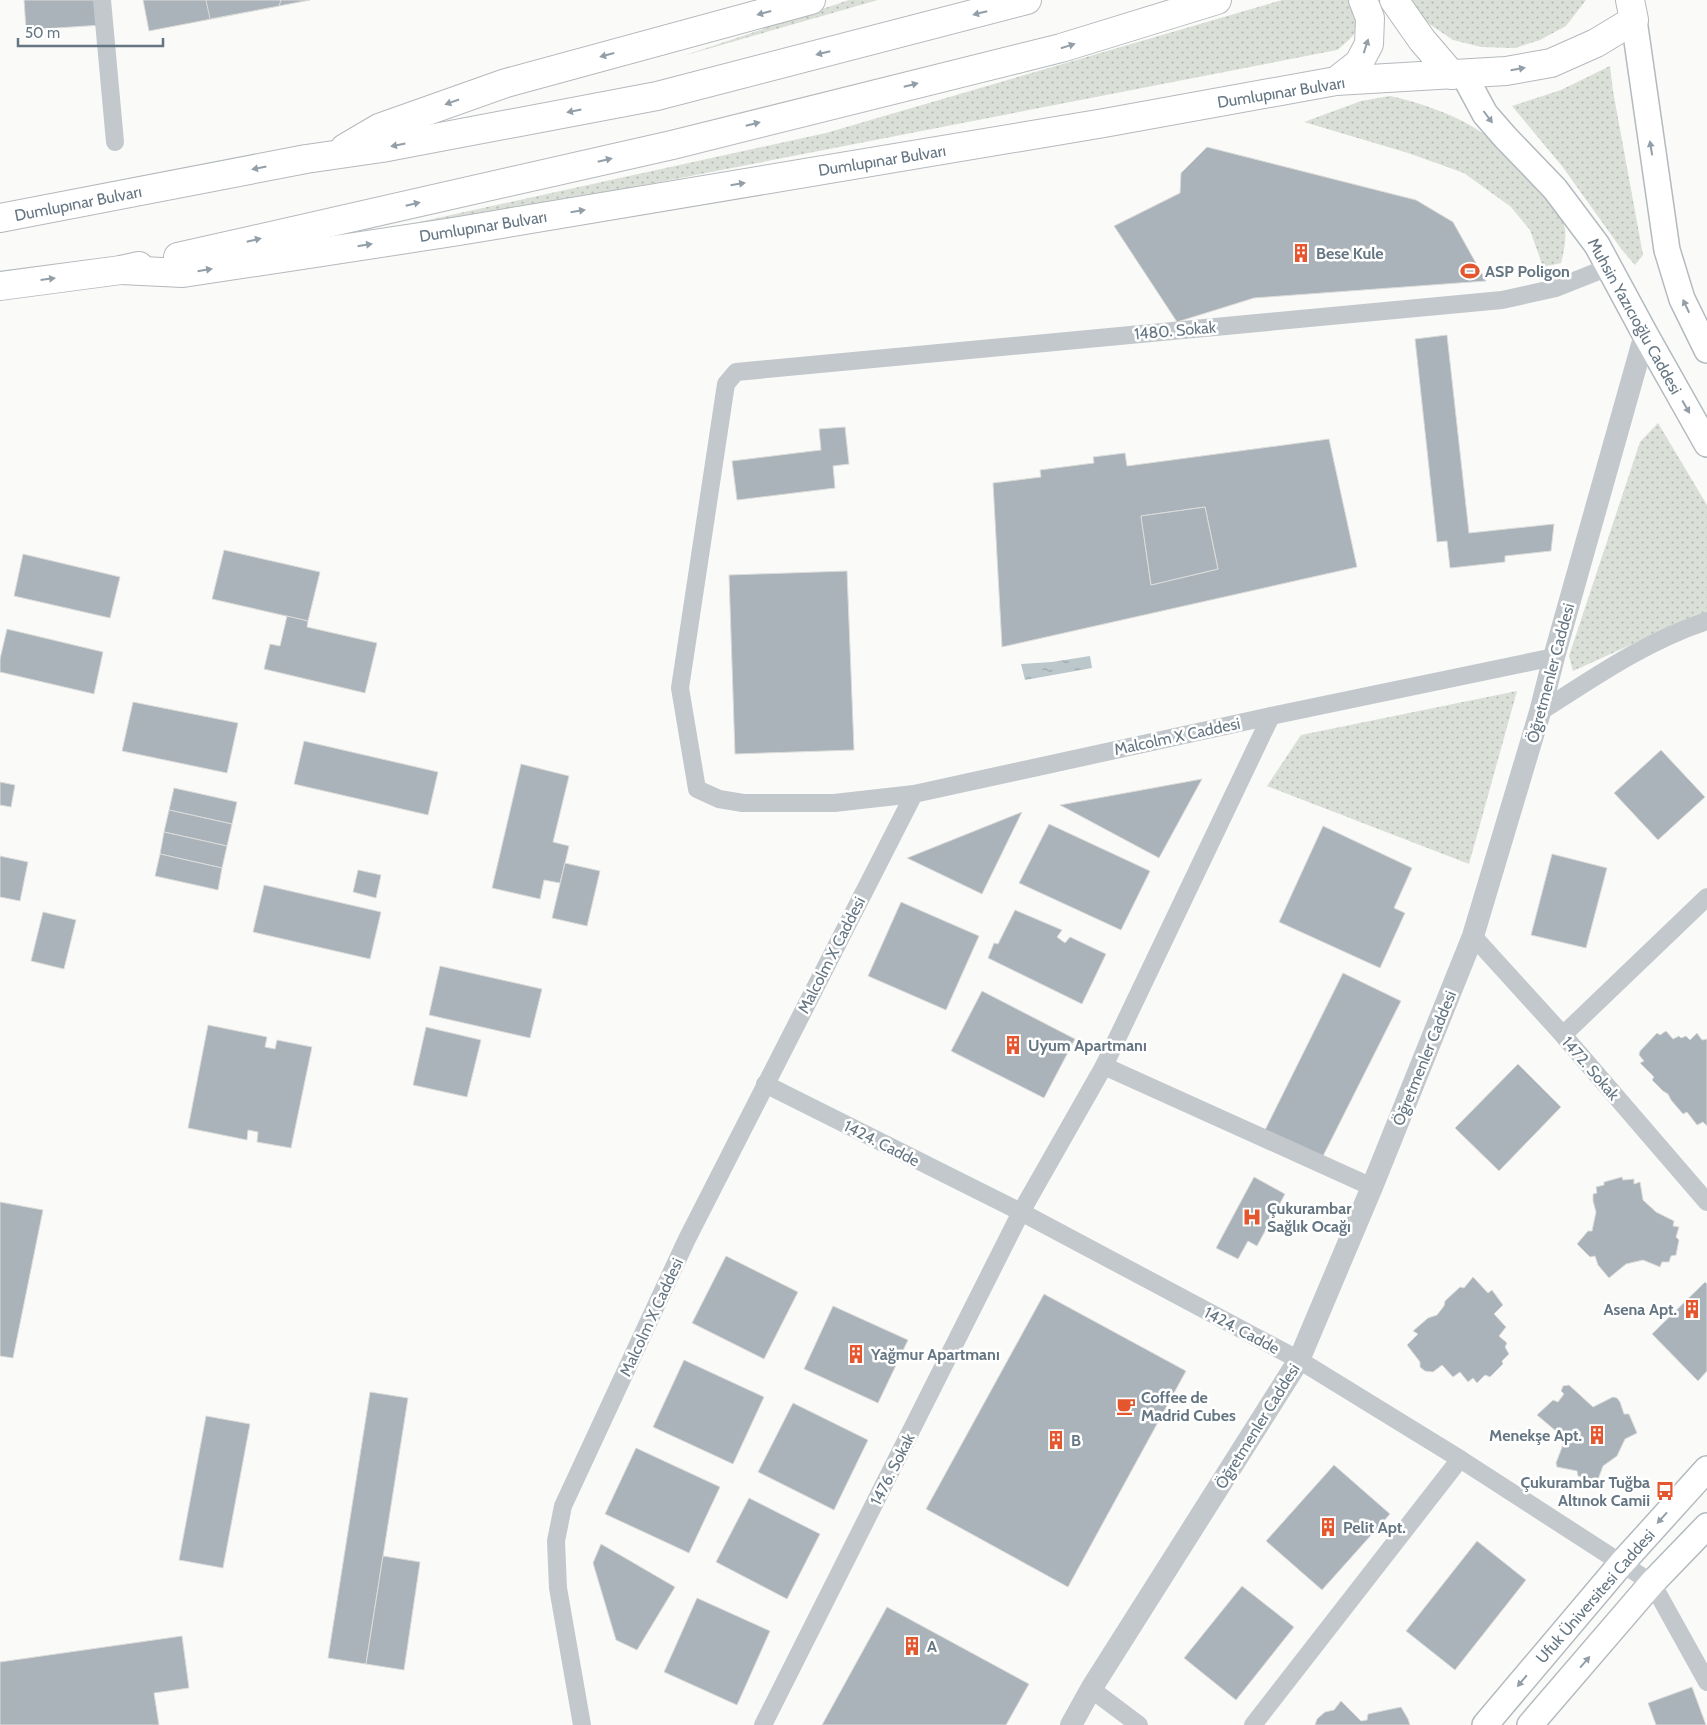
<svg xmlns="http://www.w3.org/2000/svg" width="1707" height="1725" font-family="Cabin,sans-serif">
<defs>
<pattern id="green-dots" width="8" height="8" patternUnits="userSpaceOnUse" patternTransform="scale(1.25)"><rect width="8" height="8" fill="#dadfd7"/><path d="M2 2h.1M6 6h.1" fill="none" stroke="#b4b9b4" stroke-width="1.8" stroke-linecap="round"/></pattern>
<pattern id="water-ripples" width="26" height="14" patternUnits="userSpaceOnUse" patternTransform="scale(1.25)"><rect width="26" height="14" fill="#bbc7cb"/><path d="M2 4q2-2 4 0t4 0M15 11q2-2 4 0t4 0" fill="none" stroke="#9ca6aa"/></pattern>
</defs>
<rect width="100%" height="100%" fill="#fafaf8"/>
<!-- green -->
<g fill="url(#green-dots)">
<polygon points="849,0 878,0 683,56"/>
<path d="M1282,0H1356C1357,29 1362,31 1337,50L424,228L419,222L826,133Z"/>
<polygon points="1412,0 1586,0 1566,26 1540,40 1515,48 1481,47 1453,40 1419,17"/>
<polygon points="1610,66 1613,91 1643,255 1635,265 1622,250 1562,166 1512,106 1561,90"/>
<path d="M1390,96C1421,103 1454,114 1481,132C1503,146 1553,198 1563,222C1568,234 1564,251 1561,263L1543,267L1530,230L1511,207L1464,173L1408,153L1304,122L1361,101Z"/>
<polygon points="1658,423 1707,505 1707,616 1688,619 1573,671 1569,656 1640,442"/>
<polygon points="1517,691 1469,864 1267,786 1301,735"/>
</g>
<!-- water -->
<polygon fill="url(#water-ripples)" points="1090,656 1092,668 1025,680 1021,664 1052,662"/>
<!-- building -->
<g fill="#aab3b9" stroke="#dcdcda" fill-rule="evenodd">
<polygon points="24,0 100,0 102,25 26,30"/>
<polygon points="143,0 310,0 149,31"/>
<polygon points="206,0 281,0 279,6 210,19"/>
<polygon points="1207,147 1416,200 1453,222 1486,281 1254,298 1177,322 1114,226 1180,193 1181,173"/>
<polygon points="1447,335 1469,533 1554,524 1551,551 1505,556 1505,562 1450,568 1447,541 1437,542 1415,339"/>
<polygon points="845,427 849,464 833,466 835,488 737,500 732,461 821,450 819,429"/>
<path d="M1329,439L1357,567L1002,647L993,483L1041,477L1040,470L1094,463L1093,457L1125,453L1127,466ZM1205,507L1218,569L1151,585L1141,516Z"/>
<polygon points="1205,507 1218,569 1151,585 1141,516"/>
<polygon points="224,550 320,572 308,621 212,599"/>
<polygon points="23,554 120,577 110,618 14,596"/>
<polygon points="847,571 854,750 735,754 729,575"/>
<polygon points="287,616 308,621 307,627 377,643 365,693 264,669 270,644 280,646"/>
<polygon points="7,629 103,652 94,694 0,672 0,659"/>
<polygon points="133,702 238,723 227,773 122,751"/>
<polygon points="304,741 438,772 428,815 294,784"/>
<polygon points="1661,750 1705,797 1658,840 1614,793"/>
<polygon points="521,764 569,776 553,842 569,846 565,863 560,883 544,880 540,899 492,888"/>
<polygon points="1202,779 1159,858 1060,805"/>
<polygon points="0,782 15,785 11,807 0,805"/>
<polygon points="174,788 237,802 232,824 169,810"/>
<polygon points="169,810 232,824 227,846 164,832"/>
<polygon points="1022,812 982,894 907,858"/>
<polygon points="1049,824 1150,871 1121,930 1019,883"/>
<polygon points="1323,826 1412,868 1394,908 1405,913 1380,968 1279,922"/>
<polygon points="164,832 227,846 222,868 160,854"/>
<polygon points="160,854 222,868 218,890 155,876"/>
<polygon points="1552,854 1607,868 1586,948 1531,935"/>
<polygon points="0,856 28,862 20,901 0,897"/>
<polygon points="565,863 600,871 587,926 552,918"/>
<polygon points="358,870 381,875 376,898 353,892"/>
<polygon points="264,885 381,912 370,959 253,932"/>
<polygon points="901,902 979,936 946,1010 868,976"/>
<polygon points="1015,910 1062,930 1057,937 1065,943 1070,937 1106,954 1082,1004 988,958 994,943 998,944"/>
<polygon points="43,912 76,920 64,969 31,961"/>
<polygon points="440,966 542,989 530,1038 429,1015"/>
<polygon points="1343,973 1401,1001 1321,1160 1264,1132"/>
<polygon points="982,991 1075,1039 1044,1098 951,1051"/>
<polygon points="208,1025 267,1037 265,1047 275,1049 277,1040 312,1047 291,1148 257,1142 258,1132 248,1130 247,1140 188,1128"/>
<polygon points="426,1027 481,1040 467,1097 413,1085"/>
<polygon points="1666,1031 1673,1039 1679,1036 1681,1038 1686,1036 1690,1040 1697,1033 1702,1040 1707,1039 1707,1126 1703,1122 1697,1125 1687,1112 1683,1114 1671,1100 1668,1094 1663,1091 1652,1080 1654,1077 1640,1063 1644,1061 1639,1055 1640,1051 1657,1033 1660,1035"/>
<polygon points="1518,1064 1561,1107 1499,1171 1455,1128"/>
<polygon points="1254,1177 1285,1194 1257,1246 1248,1241 1238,1259 1216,1248"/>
<polygon points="1622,1177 1623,1180 1634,1179 1634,1184 1640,1182 1643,1200 1656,1212 1674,1221 1673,1226 1679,1227 1676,1237 1679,1240 1676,1255 1671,1256 1669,1262 1662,1262 1660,1267 1643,1260 1626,1264 1609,1278 1598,1265 1595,1256 1590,1257 1577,1244 1588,1231 1592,1231 1596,1212 1593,1201 1593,1194 1597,1193 1596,1187 1604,1185 1604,1182"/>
<polygon points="0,1202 43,1210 13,1358 0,1356"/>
<polygon points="726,1256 798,1292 764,1359 692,1323"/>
<polygon points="1473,1277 1488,1293 1492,1290 1503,1305 1494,1314 1506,1327 1499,1336 1507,1343 1505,1347 1509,1354 1502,1361 1503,1364 1490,1377 1485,1375 1477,1383 1473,1378 1468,1382 1460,1372 1453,1377 1442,1365 1433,1372 1425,1371 1420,1367 1420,1362 1407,1345 1418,1334 1413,1331 1428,1318 1437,1315 1444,1306 1445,1301 1460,1287 1464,1288"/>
<polygon points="1705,1282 1707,1284 1707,1371 1698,1381 1652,1334"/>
<polygon points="1044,1294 1186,1371 1068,1587 926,1509"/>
<polygon points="833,1306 908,1340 878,1403 804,1369"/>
<polygon points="684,1360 764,1397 733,1464 653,1427"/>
<polygon points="1569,1385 1593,1407 1613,1397 1617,1398 1620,1402 1624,1414 1629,1414 1637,1433 1625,1439 1617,1456 1603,1466 1597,1482 1591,1479 1578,1476 1577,1471 1557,1467 1556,1463 1564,1442 1563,1437 1537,1415 1553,1400 1558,1402 1564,1394 1561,1391 1563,1386"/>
<polygon points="370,1392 408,1398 366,1664 328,1658"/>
<polygon points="793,1403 868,1440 834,1510 758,1472"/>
<polygon points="206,1416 250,1424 223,1568 179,1560"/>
<polygon points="636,1448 720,1487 689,1553 605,1514"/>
<polygon points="1334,1465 1390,1514 1322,1590 1266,1541"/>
<polygon points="749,1498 820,1534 787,1599 716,1562"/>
<polygon points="1477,1541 1526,1580 1455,1670 1406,1631"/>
<polygon points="601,1544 675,1587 637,1650 616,1640 593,1563"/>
<polygon points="383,1556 420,1562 404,1670 366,1664"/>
<polygon points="1242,1586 1294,1627 1236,1700 1184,1658"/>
<polygon points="697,1598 770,1631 737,1705 664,1672"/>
<polygon points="887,1607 1029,1684 1006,1725 822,1725"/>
<polygon points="182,1636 189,1688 154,1693 159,1725 0,1725 0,1662"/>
<polygon points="1692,1687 1706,1725 1656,1725 1648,1703"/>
<polygon points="1341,1701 1361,1721 1367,1720 1368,1714 1401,1707 1408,1719 1410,1725 1315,1725 1317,1719 1325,1712 1334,1710"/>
</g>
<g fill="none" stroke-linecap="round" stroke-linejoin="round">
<!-- secondary casing -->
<g stroke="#b3babf" stroke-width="28">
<g id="secondary">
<polyline points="1634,20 1667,250 1682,299 1707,350"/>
<polyline points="1464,75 1485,114 1505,137 1555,189 1597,245 1645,334 1707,444"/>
<polyline points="1485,1725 1621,1564 1707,1469"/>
<polyline points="1530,1725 1652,1583 1707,1526"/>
</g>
</g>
<!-- trunk casing -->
<g stroke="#b4b9bd" stroke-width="30">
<g id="trunk">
<polyline points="1394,0 1422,40 1452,75"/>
<polyline points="1336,81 1359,63 1369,44 1370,18 1363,0"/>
<polyline points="345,148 379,128 506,83 811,0"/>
<polyline points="0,218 306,159 382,148 657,96 1027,0"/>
<polyline points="178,257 672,145 1061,48 1217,0"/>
<polyline points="121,270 183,273 453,232 1104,123 1336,81 1506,71 1551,63 1596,43 1634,20 1630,0"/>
<polyline points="0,286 121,270 139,266"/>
</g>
</g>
<!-- minor -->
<g stroke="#c3c8cc" stroke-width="18">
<polyline points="102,0 115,142"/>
<path d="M1540,712C1593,678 1646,641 1707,621"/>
<polyline points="914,794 834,803 743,803 719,799 697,789 680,688 726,384 736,372 1502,300 1556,288 1609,267"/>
<polyline points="1473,936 1563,1035 1707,1202"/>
<polyline points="1563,1035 1707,897"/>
<polyline points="1104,1066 1372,1187"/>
<polyline points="765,1084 1021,1212 1299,1360 1460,1459 1652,1583 1707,1682"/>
<polyline points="1091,1689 1139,1725"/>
<polyline points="582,1725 558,1588 556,1541 563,1506 687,1239 914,794 1271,716 1554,657"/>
<polyline points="763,1725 1021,1212 1104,1066 1271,716"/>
<polyline points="1253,1725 1460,1459"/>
</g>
<!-- tertiary -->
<polyline stroke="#c3c8cc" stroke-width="22" points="1071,1725 1091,1689 1299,1360 1372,1187 1473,936 1540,712 1554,657 1645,334"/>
<!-- secondary -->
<use href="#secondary" stroke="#fff" stroke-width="25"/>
<!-- trunk -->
<use href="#trunk" stroke="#fff" stroke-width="28"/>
</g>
<!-- one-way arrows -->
<defs><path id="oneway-solid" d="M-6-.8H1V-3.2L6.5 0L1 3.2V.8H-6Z" transform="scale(1.25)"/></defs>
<g fill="#939fa8">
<use href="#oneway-solid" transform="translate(764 13) rotate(165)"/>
<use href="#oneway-solid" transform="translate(980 13) rotate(166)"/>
<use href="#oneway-solid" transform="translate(1068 46) rotate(-17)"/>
<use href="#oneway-solid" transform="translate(1366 46) rotate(-72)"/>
<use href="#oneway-solid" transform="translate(823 53) rotate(166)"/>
<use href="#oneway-solid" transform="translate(607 55) rotate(165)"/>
<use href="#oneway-solid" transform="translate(1518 69) rotate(-10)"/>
<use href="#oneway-solid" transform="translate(911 85) rotate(-14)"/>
<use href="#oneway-solid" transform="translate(452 102) rotate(161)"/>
<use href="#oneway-solid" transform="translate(574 111) rotate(169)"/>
<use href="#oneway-solid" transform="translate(1488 117) rotate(53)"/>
<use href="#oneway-solid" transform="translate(753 124) rotate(-14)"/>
<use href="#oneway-solid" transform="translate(398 145) rotate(169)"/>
<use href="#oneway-solid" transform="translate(1651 148) rotate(-99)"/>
<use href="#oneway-solid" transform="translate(605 160) rotate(-13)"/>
<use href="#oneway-solid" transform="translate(259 168) rotate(169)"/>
<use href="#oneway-solid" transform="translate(738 184) rotate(-9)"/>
<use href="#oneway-solid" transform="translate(413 204) rotate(-13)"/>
<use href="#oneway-solid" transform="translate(578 211) rotate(-9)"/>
<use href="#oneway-solid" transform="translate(254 240) rotate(-13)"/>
<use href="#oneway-solid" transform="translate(365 245) rotate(-9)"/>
<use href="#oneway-solid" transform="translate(205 270) rotate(-9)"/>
<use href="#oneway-solid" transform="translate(48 279) rotate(-7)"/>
<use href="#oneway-solid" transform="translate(1686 306) rotate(-115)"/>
<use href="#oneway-solid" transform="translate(1686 407) rotate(60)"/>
<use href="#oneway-solid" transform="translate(1662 1518) rotate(132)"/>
<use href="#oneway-solid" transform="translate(1585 1662) rotate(-49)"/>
<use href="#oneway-solid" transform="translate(1522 1681) rotate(130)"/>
</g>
<!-- icons -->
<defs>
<g id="building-bare" transform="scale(1.5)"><path d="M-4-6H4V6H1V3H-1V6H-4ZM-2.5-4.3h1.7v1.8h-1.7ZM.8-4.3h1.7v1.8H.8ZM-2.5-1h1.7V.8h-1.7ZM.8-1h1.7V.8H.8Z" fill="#e4572e" stroke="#fff" stroke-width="2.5" paint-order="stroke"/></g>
<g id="stadium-bare" transform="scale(1.5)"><path d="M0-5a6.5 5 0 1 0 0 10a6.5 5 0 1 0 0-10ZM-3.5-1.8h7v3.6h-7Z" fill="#e4572e" stroke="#fff" stroke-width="2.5" paint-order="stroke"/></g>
<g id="hospital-bare" transform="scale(1.5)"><path d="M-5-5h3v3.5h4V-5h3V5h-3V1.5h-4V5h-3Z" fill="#e4572e" stroke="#fff" stroke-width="2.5" paint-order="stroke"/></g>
<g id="cafe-bare" transform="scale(1.5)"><path d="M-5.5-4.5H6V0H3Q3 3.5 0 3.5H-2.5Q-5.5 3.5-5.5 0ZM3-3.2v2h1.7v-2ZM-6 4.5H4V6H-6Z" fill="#e4572e" stroke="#fff" stroke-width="2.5" paint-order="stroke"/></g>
<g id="bus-bare" transform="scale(1.5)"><path d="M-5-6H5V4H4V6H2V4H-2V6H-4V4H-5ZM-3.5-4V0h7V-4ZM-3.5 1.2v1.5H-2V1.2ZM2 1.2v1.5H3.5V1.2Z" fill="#e4572e" stroke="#fff" stroke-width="2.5" paint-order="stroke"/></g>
</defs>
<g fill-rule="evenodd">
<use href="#building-bare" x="1301" y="253"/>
<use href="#stadium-bare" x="1470" y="271"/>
<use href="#building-bare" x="1013" y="1045"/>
<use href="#hospital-bare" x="1252" y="1217"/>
<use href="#building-bare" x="1692" y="1309"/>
<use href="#building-bare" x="856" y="1354"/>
<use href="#cafe-bare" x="1126" y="1406"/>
<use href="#building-bare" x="1597" y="1435"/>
<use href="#building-bare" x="1056" y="1440"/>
<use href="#bus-bare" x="1665" y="1491"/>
<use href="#building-bare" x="1328" y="1527"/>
<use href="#building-bare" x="912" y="1646"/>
</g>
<g text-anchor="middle" stroke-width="5" stroke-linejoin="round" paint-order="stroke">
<!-- street labels -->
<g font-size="16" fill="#657683" stroke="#fff">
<text transform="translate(1281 92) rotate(-9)" y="6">Dumlupınar Bulvarı</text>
<text transform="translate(882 160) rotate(-9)" y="6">Dumlupınar Bulvarı</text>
<text transform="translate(78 203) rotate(-11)" y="6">Dumlupınar Bulvarı</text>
<text transform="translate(483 226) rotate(-9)" y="6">Dumlupınar Bulvarı</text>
<text transform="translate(1635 316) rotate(61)" y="6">Muhsin Yazıcıoğlu Caddesi</text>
<text transform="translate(1175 330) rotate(-5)" y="6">1480. Sokak</text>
<text transform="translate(1550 673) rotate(-75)" y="6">Öğretmenler Caddesi</text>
<text transform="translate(1177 736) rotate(-12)" y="6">Malcolm X Caddesi</text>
<text transform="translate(831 955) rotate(-63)" y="6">Malcolm X Caddesi</text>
<text transform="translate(1424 1058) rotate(-68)" y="6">Öğretmenler Caddesi</text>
<text transform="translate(1591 1068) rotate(49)" y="6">1472. Sokak</text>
<text transform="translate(882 1143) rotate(27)" y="6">1424. Cadde</text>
<text transform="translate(651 1317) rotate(-65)" y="6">Malcolm X Caddesi</text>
<text transform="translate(1242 1330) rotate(28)" y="6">1424. Cadde</text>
<text transform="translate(1257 1426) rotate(-58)" y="6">Öğretmenler Caddesi</text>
<text transform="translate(892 1469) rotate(-63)" y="6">1476. Sokak</text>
<text transform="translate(1595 1596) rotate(-49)" y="6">Ufuk Üniversitesi Caddesi</text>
</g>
<!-- poi labels -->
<g font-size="16" font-weight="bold" fill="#657683" stroke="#fff" text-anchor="start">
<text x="1316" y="259">Bese Kule</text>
<text x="1485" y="277">ASP Poligon</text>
<text x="1028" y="1051">Uyum Apartmanı</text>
<text x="1267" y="1214">Çukurambar<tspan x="1267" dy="18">Sağlık Ocağı</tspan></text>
<text x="1677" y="1315" text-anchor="end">Asena Apt.</text>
<text x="871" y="1360">Yağmur Apartmanı</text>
<text x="1141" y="1403">Coffee de<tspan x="1141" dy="18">Madrid Cubes</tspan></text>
<text x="1582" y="1441" text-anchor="end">Menekşe Apt.</text>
<text x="1071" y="1446">B</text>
<text x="1650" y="1488" text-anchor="end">Çukurambar Tuğba<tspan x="1650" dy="18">Altınok Camii</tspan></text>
<text x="1343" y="1533">Pelit Apt.</text>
<text x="927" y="1652">A</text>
</g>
</g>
<!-- scale -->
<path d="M18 38v8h145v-8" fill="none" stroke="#657683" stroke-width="2.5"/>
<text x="25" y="38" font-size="15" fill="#657683" stroke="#ffffff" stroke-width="4" paint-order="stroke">50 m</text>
</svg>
